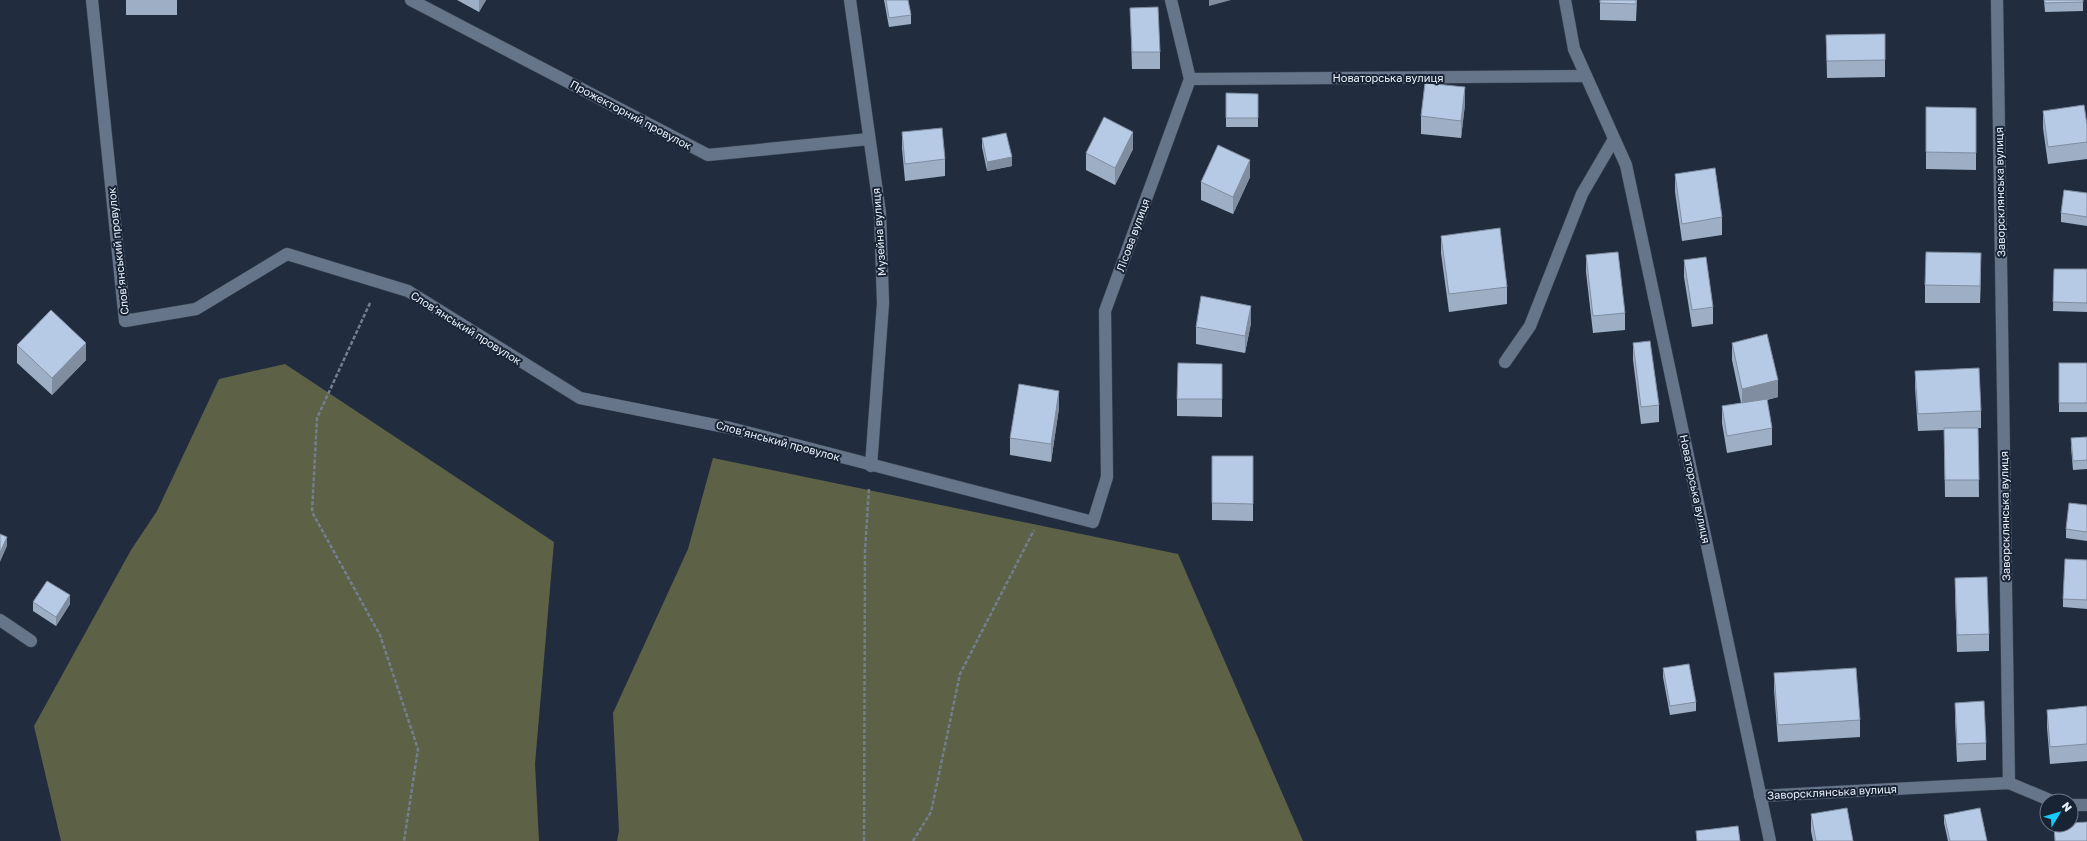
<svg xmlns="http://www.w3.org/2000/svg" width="2087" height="841" font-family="'Golos Text',sans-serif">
<rect width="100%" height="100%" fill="#212d3f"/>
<!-- forest -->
<g fill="#5d6145">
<polygon points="285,364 554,542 535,764 539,841 61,841 34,726 131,550 157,511 219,379"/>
<polygon points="713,458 1178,554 1303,841 617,841 619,831 613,713 688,549"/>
</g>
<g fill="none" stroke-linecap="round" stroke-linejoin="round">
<!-- service casing -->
<g stroke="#3f4a59" stroke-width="13">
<polyline id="service" points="1505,362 1530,326 1582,194 1614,139"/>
</g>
<!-- minor casing -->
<g stroke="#3f4a59" stroke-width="13">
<g id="minor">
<polyline points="92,0 125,321 196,309 287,254 408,291 580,398 730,428 1093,522 1107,477 1105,311 1190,79 1171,0"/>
<polyline points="411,0 708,155 869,139"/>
<polyline points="850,0 880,213 883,303 871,466"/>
<polyline points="1565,0 1574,49 1626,165 1770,841"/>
<polyline points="1997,0 2009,783"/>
<polyline points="1190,79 1586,76"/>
<polyline points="0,620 31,641"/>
<polyline points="1760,796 2009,783 2052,801"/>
<polyline points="2071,805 2087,805"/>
</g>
</g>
<!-- path -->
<g stroke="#747e8e" stroke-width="2.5" stroke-dasharray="4 2" stroke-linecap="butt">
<polyline points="370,303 317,418 312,512 380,635 418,749 404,841"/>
<polyline points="864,841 865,551 869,488"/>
<polyline points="913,841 931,812 960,674 1034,530"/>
</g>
<!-- service -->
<use href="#service" stroke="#67758a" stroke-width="12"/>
<!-- minor -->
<use href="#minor" stroke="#67758a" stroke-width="12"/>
</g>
<!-- wall -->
<g fill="#9daec5">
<rect x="126" y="0" width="51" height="15"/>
<polygon points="457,0 486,0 479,12"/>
<polygon points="884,0 908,0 911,15 911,24 889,27"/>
<polygon points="1600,0 1637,0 1636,21 1600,20"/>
<polygon points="2044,0 2083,0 2083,11 2045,12"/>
<polygon points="1130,8 1160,52 1160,69 1132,69"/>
<polygon points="1885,34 1885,77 1827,78 1826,35"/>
<polygon points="1226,93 1258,94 1258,127 1226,127"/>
<polygon points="1465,104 1461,138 1421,134 1421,116"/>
<polygon points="1926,107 1976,108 1976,170 1926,169"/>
<polygon points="2043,111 2087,125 2087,159 2048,164 2043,128"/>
<polygon points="902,132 945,159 945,176 905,181 902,149"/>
<polygon points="982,138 1012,166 987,171 982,147"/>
<polygon points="1133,149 1115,185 1086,170 1086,153"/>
<polygon points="1675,174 1722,217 1722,235 1682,241 1675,192"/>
<polygon points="1250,177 1233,214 1201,200 1201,182"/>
<polygon points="2087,193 2087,226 2061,222 2061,213"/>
<polygon points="1441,236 1507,287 1507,304 1449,312 1441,253"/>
<polygon points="1586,255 1625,313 1625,330 1593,333 1586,272"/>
<polygon points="1684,260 1713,307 1713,324 1692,327 1684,277"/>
<polygon points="2054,269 2087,269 2087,312 2053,311"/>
<polygon points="1981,270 1980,303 1925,303 1925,285"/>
<polygon points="1251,323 1245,353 1196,344 1196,327"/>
<polygon points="1633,343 1659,405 1659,422 1641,424 1633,360"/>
<polygon points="1732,343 1778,397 1767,400 1772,428 1772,445 1727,453 1722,423 1722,406 1741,403 1732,360"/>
<polygon points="17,345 86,360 52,395 17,363"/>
<rect x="2059" y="363" width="28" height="49"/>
<polygon points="1222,364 1222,417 1177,416 1177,399"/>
<polygon points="1915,371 1981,411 1981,428 1978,428 1979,497 1945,497 1944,430 1918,431 1915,388"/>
<polygon points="1059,408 1051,462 1010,455 1010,438"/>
<polygon points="2087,437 2087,469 2073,470 2071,447 2071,438"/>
<polygon points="1212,456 1253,456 1253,521 1212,520"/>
<polygon points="2087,505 2087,541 2066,538 2066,529"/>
<polygon points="2087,560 2087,609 2063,607 2063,599"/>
<polygon points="1955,578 1989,634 1989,651 1957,652 1955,595"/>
<polygon points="33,602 70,604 56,626 33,611"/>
<polygon points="1663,668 1696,702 1696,711 1670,715 1663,677"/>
<polygon points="1774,673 1860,720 1860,737 1778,742 1774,690"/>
<polygon points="1955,703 1986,743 1986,760 1957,762 1955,720"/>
<polygon points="2087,706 2087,761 2050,764 2047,727 2047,710"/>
<polygon points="1811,814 1853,841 1813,841 1811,831"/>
<polygon points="1944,815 1987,841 1948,841 1944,823"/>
</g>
<!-- shaded-wall -->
<g fill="#808da0">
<polygon points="479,0 486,0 479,12"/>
<polygon points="1209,0 1231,0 1209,6"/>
<polygon points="1465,87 1465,104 1461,138 1461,121"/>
<polygon points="1133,132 1133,149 1115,185 1115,168"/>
<polygon points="1012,157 1012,166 987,171 987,162"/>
<polygon points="1250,160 1250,177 1233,214 1233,197"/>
<polygon points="1981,253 1981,270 1980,303 1980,286"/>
<polygon points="1251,306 1251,323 1245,353 1245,336"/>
<polygon points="86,343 86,360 52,395 52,378"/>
<polygon points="1778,380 1778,397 1742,406 1742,389"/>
<polygon points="1059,391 1059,408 1051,462 1051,444"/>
<polygon points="7,537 7,546 0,562 0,553"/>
<polygon points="70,595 70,604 56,626 56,617"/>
</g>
<!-- building -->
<g fill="#b7cae5" stroke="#808da0">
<polygon points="886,0 908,0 911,15 889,18"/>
<polygon points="1600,0 1636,0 1636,4 1600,3"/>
<polygon points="2044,0 2083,0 2083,2 2045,3"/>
<polygon points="1158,7 1160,52 1132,52 1130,8"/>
<polygon points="1885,34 1885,60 1827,61 1826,35"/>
<polygon points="1425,83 1465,87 1461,121 1421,116"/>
<polygon points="1226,93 1258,94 1258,118 1226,118"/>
<polygon points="2084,105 2087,125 2087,142 2048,147 2043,111"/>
<polygon points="1926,107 1976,108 1976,153 1926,152"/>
<polygon points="1104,117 1133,132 1115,168 1086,153"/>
<polygon points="942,128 945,159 905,164 902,132"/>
<polygon points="1006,133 1012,157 987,162 982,138"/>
<polygon points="1218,145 1250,160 1233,197 1201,182"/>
<polygon points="1715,168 1722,217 1682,224 1675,174"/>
<polygon points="2064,190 2087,193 2087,217 2061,213"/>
<polygon points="1500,228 1507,287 1449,294 1441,236"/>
<polygon points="1618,252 1625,313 1593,316 1586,255"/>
<polygon points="1926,252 1981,253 1980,286 1925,285"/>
<polygon points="1706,257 1713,307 1692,310 1684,260"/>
<polygon points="2054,269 2087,269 2087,303 2053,302"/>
<polygon points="1201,296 1251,306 1245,336 1196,327"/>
<polygon points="51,310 86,343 52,378 17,345"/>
<polygon points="1767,334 1778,380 1742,389 1732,343"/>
<polygon points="1650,341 1659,405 1641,407 1633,343"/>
<polygon points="1178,363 1222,364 1222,399 1177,399"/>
<rect x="2059" y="363" width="28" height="40"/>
<polygon points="1979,368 1981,411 1918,414 1915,371"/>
<polygon points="1019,384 1059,391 1051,444 1010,438"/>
<polygon points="1767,399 1772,428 1727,436 1722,406"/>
<polygon points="1944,428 1978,428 1979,480 1945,480"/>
<polygon points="2087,437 2087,460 2073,461 2071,438"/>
<polygon points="1212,456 1253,456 1253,504 1212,503"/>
<polygon points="2069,503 2087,505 2087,532 2066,529"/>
<polygon points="0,534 7,537 0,553"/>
<polygon points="2065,559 2087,560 2087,600 2063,599"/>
<polygon points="1987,577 1989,634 1957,635 1955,578"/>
<polygon points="47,581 70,595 56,617 33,602"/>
<polygon points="1689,664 1696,702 1670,706 1663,668"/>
<polygon points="1856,668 1860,720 1778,725 1774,673"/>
<polygon points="1984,701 1986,743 1957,744 1955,703"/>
<polygon points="2087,706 2087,744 2050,747 2047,710"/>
<polygon points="1847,808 1853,841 1816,841 1811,814"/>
<polygon points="1980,808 1987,841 1950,841 1944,815"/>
<polygon points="2087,822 2087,841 2055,841 2054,825 2071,825 2071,823"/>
<polygon points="1738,826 1740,841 1697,841 1696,831"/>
</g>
<g text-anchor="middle" stroke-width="4" stroke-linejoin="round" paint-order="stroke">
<!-- street labels -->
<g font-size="11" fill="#e8f0fc" stroke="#182334">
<text x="1388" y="82">Новаторська вулиця</text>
<text transform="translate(631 115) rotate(28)" y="4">Прожекторний провулок</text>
<text transform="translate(2000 192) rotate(-91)" y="4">Заворсклянська вулиця</text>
<text transform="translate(879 232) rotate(-94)" y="4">Музейна вулиця</text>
<text transform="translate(1133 235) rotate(-70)" y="4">Лісова вулиця</text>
<text transform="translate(118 251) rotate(-96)" y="4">Словʼянський провулок</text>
<text transform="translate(466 328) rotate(32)" y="4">Словʼянський провулок</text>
<text transform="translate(778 441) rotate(15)" y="4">Словʼянський провулок</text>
<text transform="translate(1695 489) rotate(78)" y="4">Новаторська вулиця</text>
<text transform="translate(2005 516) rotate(-91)" y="4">Заворсклянська вулиця</text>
<text transform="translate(1832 792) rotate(-3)" y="4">Заворсклянська вулиця</text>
</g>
</g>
<!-- north arrow -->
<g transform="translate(2059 813) rotate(52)"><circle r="19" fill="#182334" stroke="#6b7584"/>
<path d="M0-3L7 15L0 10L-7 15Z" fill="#17cafb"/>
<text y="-6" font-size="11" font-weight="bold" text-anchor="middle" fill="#e8f0fc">N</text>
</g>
</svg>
